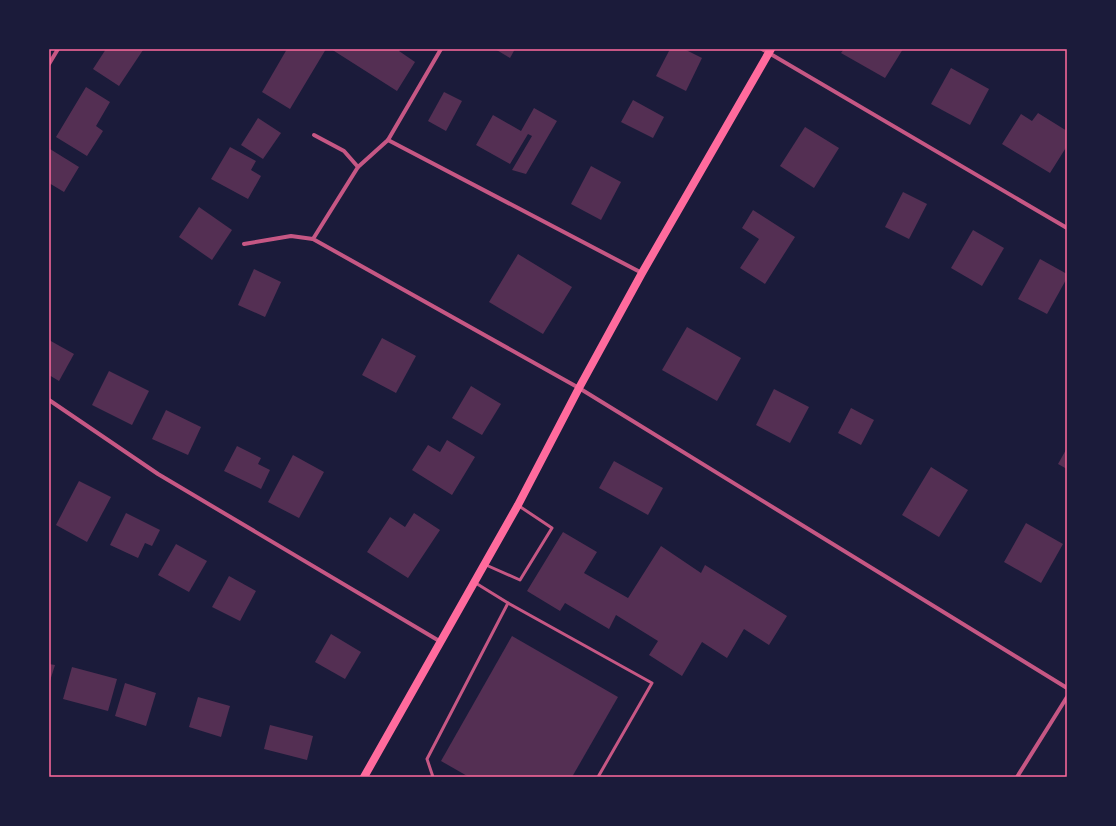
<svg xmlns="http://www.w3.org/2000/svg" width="1116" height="826" font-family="'Fira Sans Condensed',sans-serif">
<rect width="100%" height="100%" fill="#1b1b3a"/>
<!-- building -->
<g fill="#542f53">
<polygon points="106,49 141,49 143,50 119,86 93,69"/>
<polygon points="287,49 326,49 290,109 262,92"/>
<polygon points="331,49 400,49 399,51 415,62 397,91"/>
<polygon points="495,49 515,49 510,58"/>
<polygon points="670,49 684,49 702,58 686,91 656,76"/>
<polygon points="844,49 903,49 885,78 841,53"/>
<polygon points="951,68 989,89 970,125 931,104"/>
<polygon points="86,87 110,102 96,126 103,131 87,156 56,137"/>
<polygon points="444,92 462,101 446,131 428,121"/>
<polygon points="633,100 664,117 653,138 621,122"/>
<polygon points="534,108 557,121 526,174 512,170 532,136 528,134 510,164 476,145 493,115 521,131"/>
<polygon points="1038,113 1067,131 1067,146 1050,173 1002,144 1021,114 1032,121"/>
<polygon points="258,118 281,133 263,159 241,145"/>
<polygon points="805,127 839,148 814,188 780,166"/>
<polygon points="230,147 256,161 251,170 261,176 248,199 211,179"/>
<polygon points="50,149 79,167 64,192 49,183 49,151"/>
<polygon points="591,166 621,182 601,220 571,204"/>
<polygon points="903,192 927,204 909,239 885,227"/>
<polygon points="199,207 232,230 212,260 179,237"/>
<polygon points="753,210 795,237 765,284 740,268 759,239 742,228"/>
<polygon points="973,230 1004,248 982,286 951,268"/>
<polygon points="518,254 572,287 543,334 489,302"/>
<polygon points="1040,259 1067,274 1067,278 1047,314 1018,299"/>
<polygon points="254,269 281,282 265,317 238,305"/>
<polygon points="687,327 741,358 717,401 662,370"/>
<polygon points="382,338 416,356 396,393 362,375"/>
<polygon points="49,340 74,354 59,381 49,375"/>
<polygon points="109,371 149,391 132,425 92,405"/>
<polygon points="471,386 501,404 482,435 452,418"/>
<polygon points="774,389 809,407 790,443 756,425"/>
<polygon points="851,408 874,420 861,445 838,433"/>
<polygon points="166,410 201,427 188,455 152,439"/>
<polygon points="447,440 475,457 452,495 412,470 428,445 440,452"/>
<polygon points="237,446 261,458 258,464 270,470 261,489 224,471"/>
<polygon points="1067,448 1067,469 1058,464"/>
<polygon points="293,455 324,472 299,518 268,502"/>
<polygon points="614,461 663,488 648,515 599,488"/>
<polygon points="931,467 968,490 939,537 902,515"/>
<polygon points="79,481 111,497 87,542 56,525"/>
<polygon points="126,513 160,530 152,546 145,543 138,558 110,545"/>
<polygon points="414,513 440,530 408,578 367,552 390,517 405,527"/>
<polygon points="1026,523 1063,544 1041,583 1004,562"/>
<polygon points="563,532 597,552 584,573 628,598 661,546 701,573 705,565 787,616 769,645 744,629 727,658 702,642 682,676 649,655 658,641 616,615 609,629 565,603 560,611 527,591"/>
<polygon points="176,544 207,561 189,592 158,575"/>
<polygon points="229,576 256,591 240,621 212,607"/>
<polygon points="331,634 361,652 345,679 315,662"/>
<polygon points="512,636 618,697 572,777 469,777 441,761"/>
<polygon points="49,664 55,665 49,684"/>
<polygon points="72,667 117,679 108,711 63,699"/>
<polygon points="125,683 156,693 146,726 115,716"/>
<polygon points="198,697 230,706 221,737 189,727"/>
<polygon points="270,725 313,736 307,760 264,749"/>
</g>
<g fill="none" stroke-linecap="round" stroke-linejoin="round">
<!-- service -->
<g stroke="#c65784" stroke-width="3">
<polyline points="486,565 520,580 552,528 519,506"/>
<polyline points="508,603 652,683 598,777"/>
<polyline points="433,777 427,759 508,603 474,582"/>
</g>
<!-- minor -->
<g stroke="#c65784" stroke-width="4">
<polyline points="441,49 388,140 358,167 313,239 579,388 1067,688"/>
<polyline points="762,49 1067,228"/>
<polyline points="49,64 58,49"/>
<polyline points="314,135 344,151 358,167"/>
<polyline points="388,140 642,273"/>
<polyline points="244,244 291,236 313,239"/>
<polyline points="49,400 158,474 441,642"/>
<polyline points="1017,777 1067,697"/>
</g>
<!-- secondary -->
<polyline stroke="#ff6b9d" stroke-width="8" points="364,777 518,505 579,388 642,273 771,49"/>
</g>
<!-- border -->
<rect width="1116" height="826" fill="none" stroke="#1b1b3a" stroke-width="100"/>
<rect x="50" y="50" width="1016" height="726" fill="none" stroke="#ff6b9d" stroke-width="1.5"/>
</svg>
